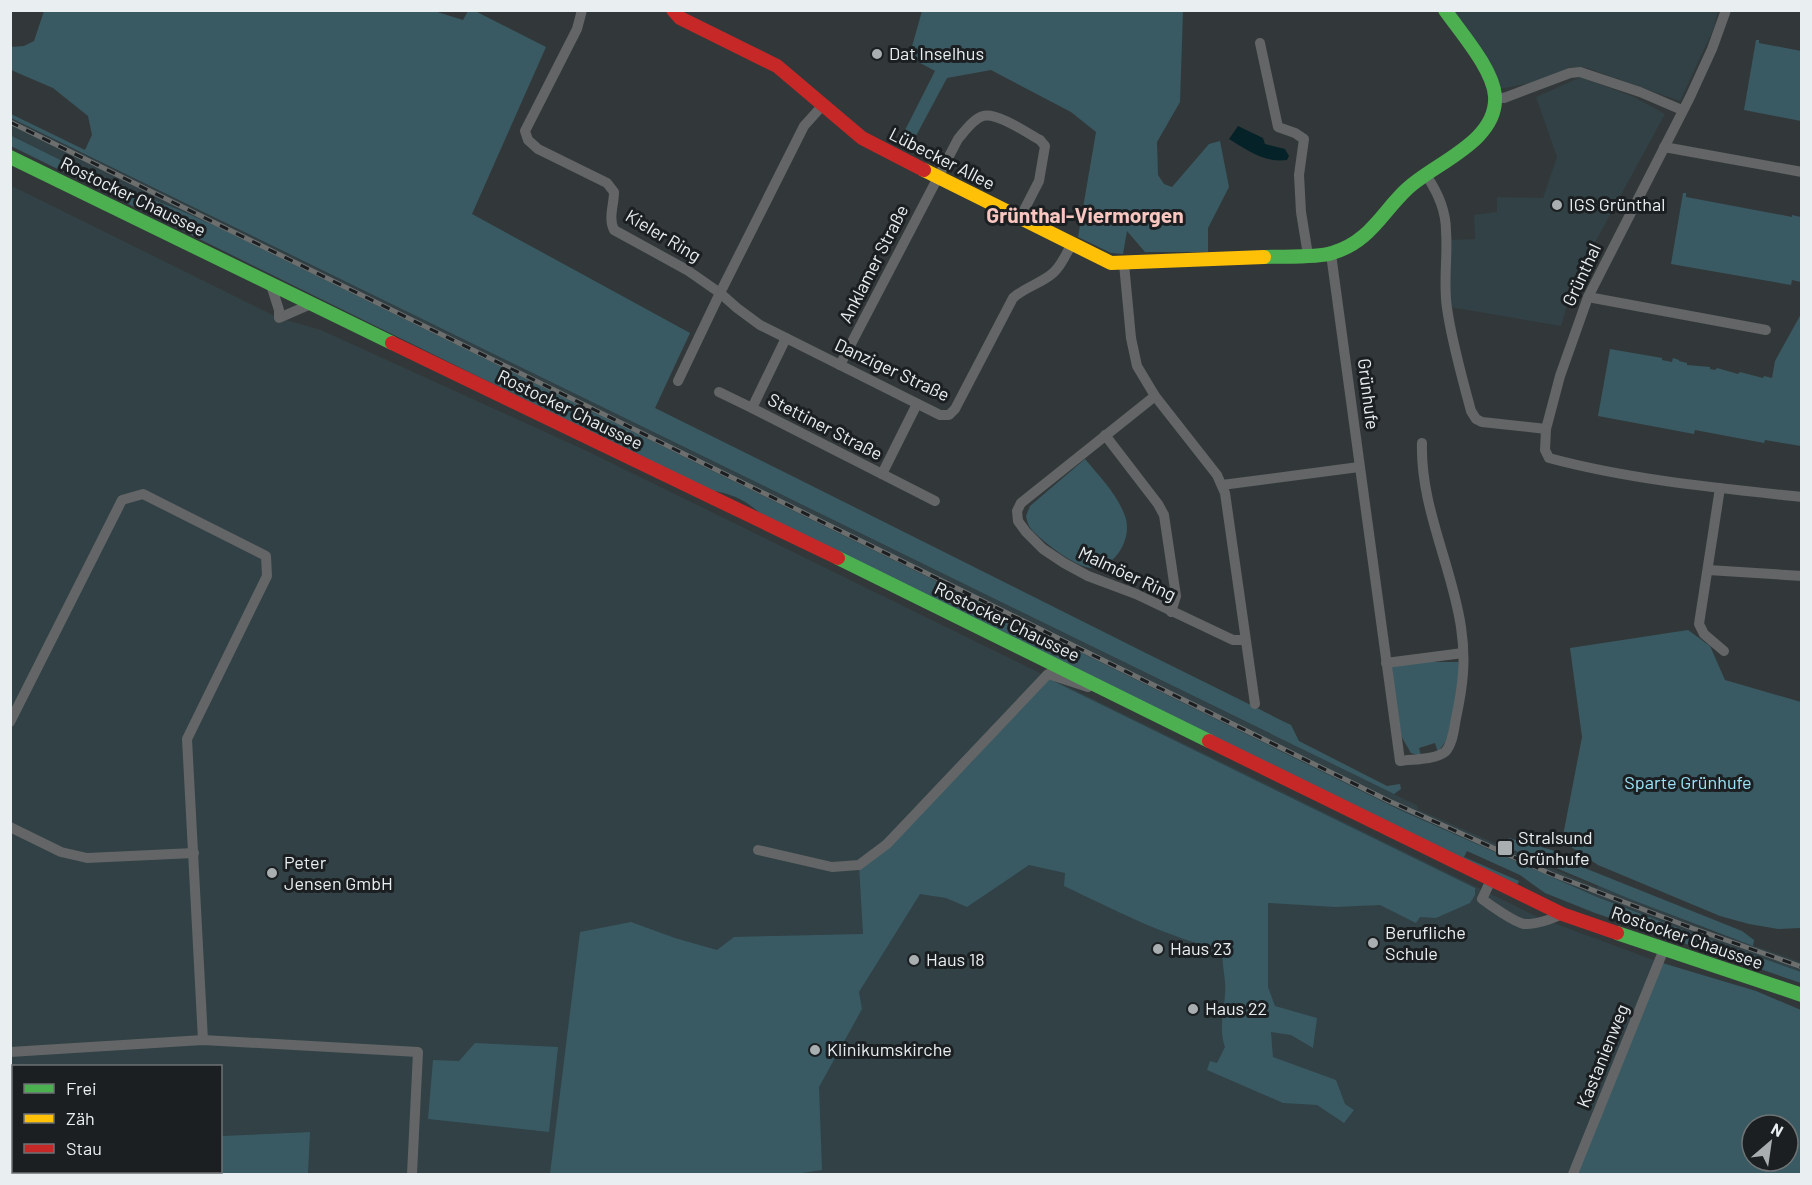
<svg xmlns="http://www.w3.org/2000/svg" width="1812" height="1185" font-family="Barlow,sans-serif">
<rect width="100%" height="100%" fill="#323839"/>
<!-- built -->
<g fill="#314145">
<polygon points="1451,11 1718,11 1713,30 1680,101 1587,68 1570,67 1546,80 1500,89"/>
<polygon points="1581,77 1634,97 1665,114 1575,279 1561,326 1450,307 1450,240 1475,239 1474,215 1497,212 1497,197 1543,198 1557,157 1536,97"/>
<polygon points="10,118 1394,794 1418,806 1417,809 1597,888 1598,885 1708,930 1801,962 1801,972 1691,933 1597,897 1400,810 220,228 182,211 95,177 11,135"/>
<polygon points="10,185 279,318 321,330 587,451 1540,918 1659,962 1573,1174 308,1174 309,1132 221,1136 220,1066 14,1066 14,1144 11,1144"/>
</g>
<!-- green -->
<g fill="#395a63" fill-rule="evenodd">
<path d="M431,10L463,20L468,11L473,10L546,47L472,214L690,333L655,408C868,513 1078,620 1291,725L1299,741L1387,786L1400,784L1401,789L1394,794L11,118V114L85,150L92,135L88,116L53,88L11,70L10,47L24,46L34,41L44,11Z"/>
<polygon points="922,11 1183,11 1180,102 1157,142 1158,175 1164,184 1172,187 1209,144 1220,141 1229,187 1208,228 1208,252 1145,252 1127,231 1123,254 1111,253 1078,237 1096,132 1071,112 991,70 947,78 910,147 899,142 935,71 909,57"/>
<polygon points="1756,40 1759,40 1759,43 1801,51 1801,121 1744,110"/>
<path d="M10,135L95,177L182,211L220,228L1400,810L1597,897L1691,933L1801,972V983L1595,913L1545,893L1520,875L1467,851L1464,857L1519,881L1517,885L766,518C745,500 735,494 708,490L11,146Z"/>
<polygon points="1683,193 1686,193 1686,197 1792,217 1792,215 1801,217 1801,282 1792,280 1791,285 1671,264"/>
<polygon points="1801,314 1801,446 1765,440 1764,443 1695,430 1694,434 1598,416 1610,349 1662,358 1662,360 1672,362 1673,358 1679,360 1679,361 1687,363 1687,365 1710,367 1710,369 1715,370 1717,368 1738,374 1740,372 1763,378 1764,376 1772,378 1775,361"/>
<path d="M1085,459C1100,477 1117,494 1125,516C1133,537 1116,567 1093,568C1077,569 1042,541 1031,529C1028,525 1027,521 1026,516L1030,506Z"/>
<polygon points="1688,630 1710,646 1725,680 1801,702 1801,928 1778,929 1749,924 1720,916 1598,865 1562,841 1582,737 1570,648"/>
<polygon points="1410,662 1458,662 1461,676 1448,738 1438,752 1435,743 1419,748 1421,756 1411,753 1400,734 1392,667"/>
<path d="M1045,677L1475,888V895L1470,903L1436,918L1420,917L1416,923L1380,905L1335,907L1268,903V987L1275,1006L1317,1018L1313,1048L1291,1035L1271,1032L1273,1057L1336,1080L1345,1104L1354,1110L1344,1123L1317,1105L1283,1103L1207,1070L1210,1061L1217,1063L1225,1047C1217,1025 1227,1004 1225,982C1224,971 1222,961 1222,949C1171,940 1111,908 1064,886L1065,873L1029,865L967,907L946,898L920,894L859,992L862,1009L819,1087L822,1170L802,1173V1174H550L580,932L631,922L675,938L717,950L734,937L863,934L859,865Z"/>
<polygon points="1509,838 1552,850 1565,855 1587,869 1742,931 1754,940 1753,946 1630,899 1506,847"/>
<path d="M1659,962L1756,991L1801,1010V1174H1573ZM1752,1125H1788V1161H1752Z"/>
<polygon points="475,1043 558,1047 549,1132 428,1119 433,1060 459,1061"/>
<polygon points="310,1132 308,1174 11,1174 11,1144 13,1144 14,1172 220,1172 221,1136"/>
</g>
<!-- water -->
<path fill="#062229" d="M1238,126L1263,138L1265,144L1285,149L1289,156L1287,160C1264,163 1247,150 1229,139Z"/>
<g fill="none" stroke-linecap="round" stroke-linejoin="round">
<!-- street -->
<g stroke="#636566" stroke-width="10">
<path d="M582,10L577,29L525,131L528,140L538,149L607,183L614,192C614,205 608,218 614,230L687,270L720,293L804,126L822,106"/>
<path d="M1726,10L1712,49L1690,97L1588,297L1560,376L1546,429L1545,450L1549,458C1631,480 1718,488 1802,497"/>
<polyline points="1260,43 1278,127 1295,133 1304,139 1299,175 1301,212 1308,255"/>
<polyline points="1495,97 1504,98 1570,73 1580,72 1640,92 1682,110"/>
<polyline points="1664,147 1802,172"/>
<path d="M1426,175C1437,191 1446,211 1446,231C1448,257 1443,282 1447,308C1452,343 1462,377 1471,411L1476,419L1482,422L1546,429"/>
<path d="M1331,254L1400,761C1413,759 1434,760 1445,752C1453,744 1454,728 1456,718C1463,686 1466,660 1461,627C1452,566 1420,506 1422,443"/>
<polyline points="1124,264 1131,338 1137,366 1155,396 1217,475 1225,493 1255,704"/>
<polyline points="271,285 279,310 279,318 311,304"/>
<polyline points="1588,297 1766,330"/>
<polyline points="786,338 752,408 882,474 917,404"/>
<path d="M840,365L958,139C964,132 973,119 983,116C997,112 1027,133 1040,140L1045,146L1039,181L1020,218"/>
<path d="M678,381L720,293L737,308L760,325L940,415H949L955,409L1013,298C1025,287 1042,283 1053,273C1062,265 1066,254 1071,245"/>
<polyline points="719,392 752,408"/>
<polyline points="1155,396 1021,503 1017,511 1018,521 1026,532 1043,549 1064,563 1088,576 1136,594 1233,640 1245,640"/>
<polyline points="1105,435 1158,504 1164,515 1176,596 1171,612"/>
<polyline points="882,474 935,501"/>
<polyline points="1222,485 1359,467"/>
<polyline points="1720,488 1699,624 1704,634 1724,651"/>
<polyline points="1708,570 1802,576"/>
<polyline points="1386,663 1463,653"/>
<polyline points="10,722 122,500 143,494 266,556 267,576 187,739 203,1040"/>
<polyline points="10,827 61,852 87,858 194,853"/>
<polyline points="758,850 832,867 859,865 887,844 1048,674 1088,687"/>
<path d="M1491,880L1482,899C1490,905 1514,922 1524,924C1534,925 1553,919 1562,914"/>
<polyline points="10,1052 203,1040 418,1052 412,1174"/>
<polyline points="1573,1174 1664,949"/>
</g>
<!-- fast -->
<g stroke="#4caf50" stroke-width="14">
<polyline points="10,157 392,343"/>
<path d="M1264,257C1282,256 1317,258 1332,253C1370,242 1382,212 1407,189C1434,163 1498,142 1495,96C1493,69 1461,33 1445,10"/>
<polyline points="838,558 1209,741"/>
<polyline points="1617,933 1802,995"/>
</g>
<!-- slow -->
<polyline stroke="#ffc107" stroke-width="14" points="924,170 1111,263 1264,257"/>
<!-- jam -->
<g stroke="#c62828" stroke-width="14">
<polyline points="673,10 680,18 777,66 862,138 924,170"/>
<polyline points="392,343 838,558"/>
<polyline points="1209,741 1562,914 1617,933"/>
</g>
<!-- rail casing -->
<g stroke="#6d6f6f" stroke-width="5">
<polyline id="rail" points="10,122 1389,801 1551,874 1689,927 1802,967"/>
</g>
<!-- rail -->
<use href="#rail" stroke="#1b1f21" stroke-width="3" stroke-dasharray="9" stroke-linecap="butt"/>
</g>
<!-- markers -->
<g fill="#a9afb1" stroke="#1b1f21" stroke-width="2">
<circle cx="877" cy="54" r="6"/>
<circle cx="1557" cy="205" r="6"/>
<rect x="1497" y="840" width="16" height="16" rx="3"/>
<circle cx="272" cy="873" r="6"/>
<circle cx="1373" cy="943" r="6"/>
<circle cx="1158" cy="949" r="6"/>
<circle cx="914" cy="960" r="6"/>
<circle cx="1193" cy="1009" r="6"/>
<circle cx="815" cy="1050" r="6"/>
</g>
<g text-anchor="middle" stroke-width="6" stroke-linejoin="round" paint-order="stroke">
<!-- poi labels -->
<g font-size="18" fill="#e9eff1" stroke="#1b1f21" text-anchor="start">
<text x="889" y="60">Dat Inselhus</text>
<text x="1569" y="211">IGS Grünthal</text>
<text x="1518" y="844">Stralsund<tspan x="1518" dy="21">Grünhufe</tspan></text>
<text x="284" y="869">Peter<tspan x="284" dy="21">Jensen GmbH</tspan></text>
<text x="1385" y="939">Berufliche<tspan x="1385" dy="21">Schule</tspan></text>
<text x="1170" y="955">Haus 23</text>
<text x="926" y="966">Haus 18</text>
<text x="1205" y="1015">Haus 22</text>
<text x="827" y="1056">Klinikumskirche</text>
</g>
<!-- street labels -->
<g font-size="18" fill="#e9eff1" stroke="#1b1f21">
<text transform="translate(942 159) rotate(27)" y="6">Lübecker Allee</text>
<text transform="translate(133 197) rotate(26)" y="6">Rostocker Chaussee</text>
<text transform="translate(663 236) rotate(31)" y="6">Kieler Ring</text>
<text transform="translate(874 264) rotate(-63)" y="6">Anklamer Straße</text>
<text transform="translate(1582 275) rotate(-65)" y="6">Grünthal</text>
<text transform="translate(892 370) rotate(25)" y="6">Danziger Straße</text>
<text transform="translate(1368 394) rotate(83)" y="6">Grünhufe</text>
<text transform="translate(570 410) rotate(26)" y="6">Rostocker Chaussee</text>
<text transform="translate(825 427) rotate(27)" y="6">Stettiner Straße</text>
<text transform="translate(1127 574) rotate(25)" y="6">Malmöer Ring</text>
<text transform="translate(1007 622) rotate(26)" y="6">Rostocker Chaussee</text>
<text transform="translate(1687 938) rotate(19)" y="6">Rostocker Chaussee</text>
<text transform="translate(1603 1056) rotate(-68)" y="6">Kastanienweg</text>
</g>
<!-- park labels -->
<g font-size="18" fill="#9be3f9" stroke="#1b1f21">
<text x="1688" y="789">Sparte Grünhufe</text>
</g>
<!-- quarter labels -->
<g font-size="21" font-weight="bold" fill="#f9c6c0" stroke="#1b1f21">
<text x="1085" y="223">Grünthal-Viermorgen</text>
</g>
</g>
<!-- border -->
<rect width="1812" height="1185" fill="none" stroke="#e9eff1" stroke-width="24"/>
<!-- legend -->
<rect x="12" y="1065" width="210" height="108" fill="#1b1f21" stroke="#6d7274" stroke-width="1.5"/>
<rect x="24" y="1084" width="30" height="9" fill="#4caf50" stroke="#6d7274" stroke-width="1.5"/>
<text x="66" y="1095" font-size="18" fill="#e9eff1">Frei</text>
<rect x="24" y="1114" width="30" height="9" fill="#ffc107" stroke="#6d7274" stroke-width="1.5"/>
<text x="66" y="1125" font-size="18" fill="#e9eff1">Zäh</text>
<rect x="24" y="1144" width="30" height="9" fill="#c62828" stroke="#6d7274" stroke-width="1.5"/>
<text x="66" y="1155" font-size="18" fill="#e9eff1">Stau</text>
<!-- north arrow -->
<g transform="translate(1770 1143) rotate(29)"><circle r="28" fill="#1b1f21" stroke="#6d7274" stroke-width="1.5"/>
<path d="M0-4.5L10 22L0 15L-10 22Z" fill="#a9afb1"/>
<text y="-9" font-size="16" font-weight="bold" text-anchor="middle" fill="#e9eff1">N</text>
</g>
</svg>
